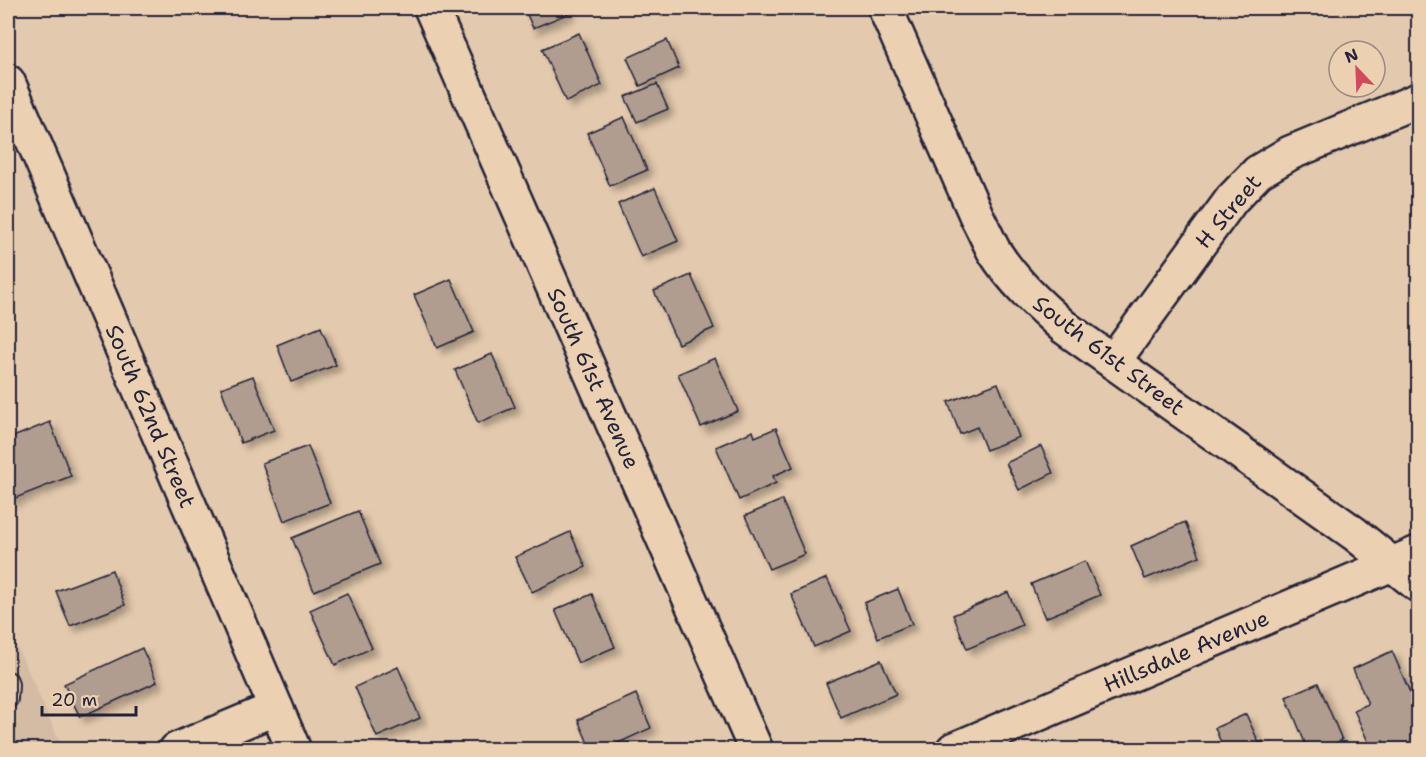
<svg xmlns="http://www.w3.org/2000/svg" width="1426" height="757" font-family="'Shantell Sans',sans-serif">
<defs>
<filter id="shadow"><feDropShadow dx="5.5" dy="5.5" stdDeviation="3" flood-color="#0004"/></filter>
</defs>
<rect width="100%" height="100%" fill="#e3c9ad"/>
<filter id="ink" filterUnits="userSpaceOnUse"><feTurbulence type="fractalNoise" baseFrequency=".0167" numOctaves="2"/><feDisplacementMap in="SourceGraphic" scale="12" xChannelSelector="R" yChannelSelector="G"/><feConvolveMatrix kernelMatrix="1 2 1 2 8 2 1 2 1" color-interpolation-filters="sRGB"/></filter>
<g filter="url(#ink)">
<!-- built -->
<polygon fill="#d4bca4" points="8,626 63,749 8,749"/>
<!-- building -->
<g fill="#b09d8f" stroke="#22223b" stroke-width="1.5" filter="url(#shadow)">
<polygon points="524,8 567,8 570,13 533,28"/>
<polygon points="579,33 602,85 566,102 542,49"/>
<polygon points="667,40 679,68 640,86 627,58"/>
<polygon points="657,84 668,109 637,122 625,97"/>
<polygon points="624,117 647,170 610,186 587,133"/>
<polygon points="655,188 678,241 641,257 618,204"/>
<polygon points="691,275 714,328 678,344 654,291"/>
<polygon points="451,279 474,332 437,348 414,295"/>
<polygon points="321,327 336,365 291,382 277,345"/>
<polygon points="492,354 515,407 478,423 455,370"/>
<polygon points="715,358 738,411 701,427 678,374"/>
<polygon points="253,376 274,430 241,443 221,388"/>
<polygon points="998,383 1019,437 986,450 977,427 960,434 948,402"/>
<polygon points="50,422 71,476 8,501 8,439"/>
<polygon points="776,428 793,467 773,476 776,483 739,500 716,447 753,431 755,437"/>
<polygon points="308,446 330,503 284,521 262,463"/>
<polygon points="1041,446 1053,473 1019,490 1006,463"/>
<polygon points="782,500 805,554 769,569 745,516"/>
<polygon points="358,511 380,564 314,591 292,538"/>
<polygon points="1185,522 1200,556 1145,579 1131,546"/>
<polygon points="570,532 586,567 532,592 515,557"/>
<polygon points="1085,561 1100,595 1045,618 1031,584"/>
<polygon points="112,570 125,605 70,626 56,591"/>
<polygon points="827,578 851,631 814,647 791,594"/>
<polygon points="898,589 912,624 878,638 864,603"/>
<polygon points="1008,592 1022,625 967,649 953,615"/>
<polygon points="347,593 372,648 335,665 310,610"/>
<polygon points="592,594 615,647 578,663 555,610"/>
<polygon points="142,648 157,682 80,717 64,684"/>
<polygon points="1392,651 1418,711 1418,750 1387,750 1383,741 1370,746 1354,710 1368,704 1353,669"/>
<polygon points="881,660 896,694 841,718 826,683"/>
<polygon points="398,667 420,718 377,737 355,687"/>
<polygon points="1318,683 1342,740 1321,750 1308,750 1286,697"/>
<polygon points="636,694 651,728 603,750 591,750 578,720"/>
<polygon points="1246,714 1259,743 1263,741 1266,750 1221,750 1219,746 1222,745 1215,728"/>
</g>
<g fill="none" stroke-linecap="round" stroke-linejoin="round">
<!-- lane casing -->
<g stroke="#22223b" stroke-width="22">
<polyline id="lane" points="8,681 9,685 8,699"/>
</g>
<!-- street casing -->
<g stroke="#22223b" stroke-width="38">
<g id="street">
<polyline points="431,8 756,750"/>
<path d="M885,8L977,217C983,228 988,240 994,251C1013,281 1038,304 1064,327L1355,534L1418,585"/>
<polyline points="8,82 294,750"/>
<polyline points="1113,362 1232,199 1258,172 1290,153 1418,100"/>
<polyline points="176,750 276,708"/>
<polyline points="953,750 1418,553"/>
</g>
</g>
<!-- lane -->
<use href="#lane" stroke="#ebd0b2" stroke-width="18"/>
<!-- street -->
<use href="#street" stroke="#ebd0b2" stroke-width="33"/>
</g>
</g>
<g text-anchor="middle" stroke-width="6" stroke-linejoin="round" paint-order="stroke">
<!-- street labels -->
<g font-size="22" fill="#22223b" stroke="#ebd0b2">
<text transform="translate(1228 211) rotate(-50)" y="8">H Street</text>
<text transform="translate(1109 355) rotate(37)" y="8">South 61st Street</text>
<text transform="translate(594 378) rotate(66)" y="8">South 61st Avenue</text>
<text transform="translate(151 416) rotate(67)" y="8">South 62nd Street</text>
<text transform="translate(1186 651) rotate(-23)" y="8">Hillsdale Avenue</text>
</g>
</g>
<!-- margin -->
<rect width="1426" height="757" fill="none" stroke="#ebd0b2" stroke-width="30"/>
<rect x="15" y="15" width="1396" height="727" fill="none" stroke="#22223b" stroke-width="2" filter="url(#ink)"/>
<!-- north arrow -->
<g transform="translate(1357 69) rotate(337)"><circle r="28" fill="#ebd0b2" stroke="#9b8a82" stroke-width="1.5"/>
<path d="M0-4.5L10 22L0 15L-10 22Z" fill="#d1495b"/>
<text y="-9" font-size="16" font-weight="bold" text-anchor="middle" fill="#22223b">N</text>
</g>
<!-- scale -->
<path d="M42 706v9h94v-9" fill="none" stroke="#22223b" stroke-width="3"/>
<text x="51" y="706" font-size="18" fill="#22223b" stroke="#ebd0b2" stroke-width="4.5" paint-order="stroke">20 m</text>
</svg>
